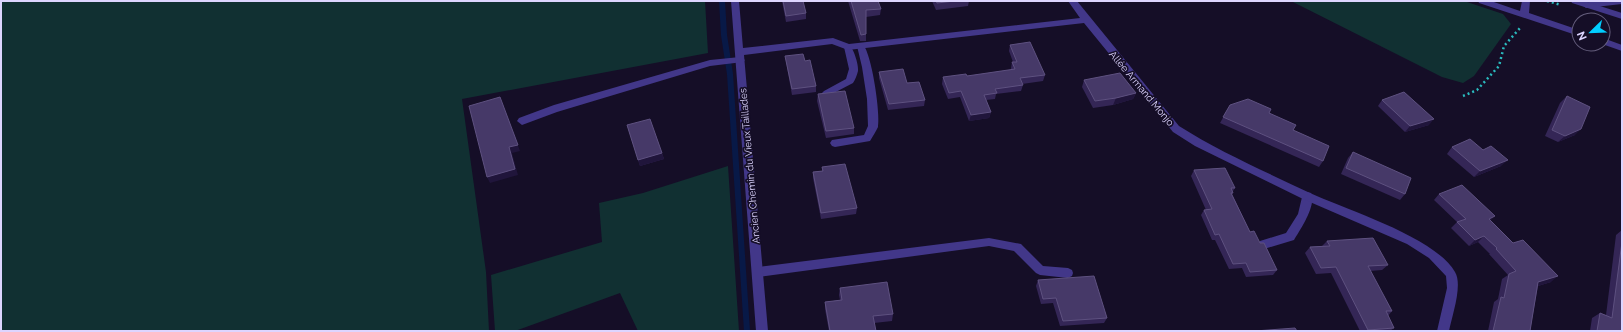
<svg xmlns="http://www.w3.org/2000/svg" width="1623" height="332" font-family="Raleway,sans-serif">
<rect width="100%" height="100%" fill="#150e27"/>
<!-- green -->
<g fill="#113032">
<polygon points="1,1 705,1 708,53 462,99 486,272 489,331 1,331"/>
<polygon points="1291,1 1464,1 1503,14 1511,24 1474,76 1463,83 1442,77"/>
<polygon points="728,166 739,331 638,331 620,293 515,331 495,331 491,275 602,242 599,203 643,193"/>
</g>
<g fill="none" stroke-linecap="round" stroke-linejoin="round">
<!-- stream -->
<polyline stroke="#081947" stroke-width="6" points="722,1 724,35 730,74 747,331"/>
<!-- path -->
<g stroke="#2ababe" stroke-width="2.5" stroke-dasharray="2 3" stroke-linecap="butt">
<polyline points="1547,1 1561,5"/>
<polyline points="1463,96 1477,90 1499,66 1504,46 1520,28"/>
</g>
<!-- lane -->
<g fill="#423789" fill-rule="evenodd">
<polygon points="1596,1 1622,1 1622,4 1586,8 1582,5 1583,3"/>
<path d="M861,43C871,46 881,115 878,127C876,131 873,136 870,141L835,147L832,146L830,143L832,140L864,135L868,126L867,99L862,67L857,46Z"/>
<path d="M848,44C853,46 859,65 858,71C857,75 855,80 853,83L830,95H824L822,93L824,91L846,79L849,69L844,47Z"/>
<polygon points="740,57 745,60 743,62 710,66 557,112 522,125 517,121 519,118 554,105 710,60"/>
<path d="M1307,192L1311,193C1317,205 1300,230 1294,240L1264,249L1260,247L1259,244L1260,241L1286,233L1298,214L1303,193Z"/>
<polygon points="989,238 1021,244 1043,266 1068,268 1072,270 1073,273 1072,276 1068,278 1040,275 1036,273 1014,251 989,246 758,277 754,275 753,272 754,269 758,267"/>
</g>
<!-- street -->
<g fill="#423789" fill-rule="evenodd">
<path d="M731,1H739L743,48L833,38L849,44L1080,18L1068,1H1077L1179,126C1220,152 1266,172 1310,193C1347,210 1435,237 1455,272C1463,285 1452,316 1449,331H1437L1447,288L1446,276L1429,258L1407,244L1303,199L1195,146L1173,132L1084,23L848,50L832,44L744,55L768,331H756Z"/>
<polygon points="1478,1 1491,1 1520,11 1522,1 1530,1 1529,13 1579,30 1579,36 1479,3"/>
<polygon points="1571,1 1584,1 1622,13 1622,19 1572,3"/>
<polygon points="1603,38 1622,45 1622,51 1602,44"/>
</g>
</g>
<!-- wall -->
<g fill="#342656">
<polygon points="782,1 803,1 806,13 806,19 786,22"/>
<polygon points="848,1 878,1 881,9 880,15 866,17 866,41 860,41"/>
<polygon points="932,1 969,1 968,6 936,10"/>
<polygon points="1010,45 1045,75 1043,81 1022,84 1023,85 1021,91 996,94 995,99 986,100 991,112 989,118 969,121 960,97 948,99 942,84 943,77 967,76 1011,70 1011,68 1012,62 1013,62 1009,51"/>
<polygon points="785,56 805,61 816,86 816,92 792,95 786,62"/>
<polygon points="879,72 907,83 925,100 924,106 888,110 879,78"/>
<polygon points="1084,80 1136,93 1133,99 1113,105 1093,108 1082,87"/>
<polygon points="818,94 854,128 854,134 826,138 817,101"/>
<polygon points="1567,96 1575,135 1558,142 1545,136 1560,103"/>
<polygon points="1382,100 1429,125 1405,132 1378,106"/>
<polygon points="1230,105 1269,113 1293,130 1323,161 1319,167 1220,123"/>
<polygon points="627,125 662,153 664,159 640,166"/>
<polygon points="1452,147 1501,166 1474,177 1447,154"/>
<polygon points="1353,152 1405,194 1400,200 1341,174 1348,158"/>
<polygon points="822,167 857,208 856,214 821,219 813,178 813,172 822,171"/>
<polygon points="1194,170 1235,188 1233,191 1233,193 1232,194 1250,232 1260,243 1277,270 1273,275 1246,277 1242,268 1229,269 1215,240 1212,240 1201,215 1204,210 1206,210 1191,176"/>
<polygon points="1439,194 1490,220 1551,282 1538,286 1530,331 1488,331 1494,302 1498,299 1502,279 1508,275 1489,254 1490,254 1478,242 1469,246 1451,228 1457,222 1434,200"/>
<polygon points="1622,230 1622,331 1590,331 1592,318 1600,313 1606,315 1616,235"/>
<polygon points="1327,241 1388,265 1382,270 1370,271 1392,311 1388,316 1394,328 1390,331 1360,331 1331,273 1316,274 1305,253 1310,247 1322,246"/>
<polygon points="1038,280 1107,318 1104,323 1060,326 1053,303 1041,304 1036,286"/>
<polygon points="840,288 893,314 892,321 874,323 876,331 829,331 825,309 825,302 840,300 839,295"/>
</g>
<!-- shaded-wall -->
<g fill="#20153b">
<polygon points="1136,93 1133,99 1113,105 1116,98"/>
<polygon points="500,97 520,151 512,153 518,175 490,183 487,177 509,147"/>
<polygon points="991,112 989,118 969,121 971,115"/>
<polygon points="1434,119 1429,125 1405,132 1410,126"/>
<polygon points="1581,129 1575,135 1558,142 1565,136"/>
<polygon points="662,153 664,159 640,166 638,160"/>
<polygon points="1508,160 1501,166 1474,177 1480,171"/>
<polygon points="1495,216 1489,222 1489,219"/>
<polygon points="1484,236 1478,242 1469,246 1475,240"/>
<polygon points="1558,276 1551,282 1531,288 1538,282"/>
</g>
<!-- building -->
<g fill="#463968" stroke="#5e5180">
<polygon points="783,1 803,1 806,13 786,16"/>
<polygon points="851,1 878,1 881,9 866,10 866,34 861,35"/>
<polygon points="936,1 955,1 937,3"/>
<polygon points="1030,42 1045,75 1020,78 1023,85 995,89 997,93 984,95 991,112 971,115 961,91 949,93 943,77 966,74 967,76 1015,69 1012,62 1017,62 1010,45"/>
<polygon points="803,54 805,61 810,60 816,86 792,89 785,56"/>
<polygon points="903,69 907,83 919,82 925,100 889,104 879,72"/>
<polygon points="1120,73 1136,93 1116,98 1095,101 1084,80"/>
<polygon points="845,91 854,128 826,131 818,94"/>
<polygon points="1404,92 1434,119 1410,126 1382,100"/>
<polygon points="1567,96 1590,107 1581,129 1565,136 1552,130"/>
<polygon points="500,97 518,145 509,147 515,169 487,177 469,106"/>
<polygon points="1248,99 1271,109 1269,113 1296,125 1293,130 1329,146 1323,161 1223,117 1230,105"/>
<polygon points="650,119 662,153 638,160 627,125"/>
<polygon points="1470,139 1483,150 1491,146 1508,160 1480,171 1452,147"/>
<polygon points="1353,152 1411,178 1405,194 1346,168"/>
<polygon points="845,164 857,208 821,213 813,172 823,171 822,167"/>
<polygon points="1225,168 1235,188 1231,188 1233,193 1231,193 1250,232 1254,231 1260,243 1264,243 1277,270 1250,272 1246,263 1233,264 1219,234 1215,235 1204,210 1212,209 1194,170"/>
<polygon points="1462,185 1495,216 1489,219 1513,243 1523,240 1558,276 1538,282 1530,331 1493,331 1501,297 1504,298 1509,274 1516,271 1496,249 1497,248 1484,236 1475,240 1457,222 1466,219 1439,194"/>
<polygon points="1373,238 1388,265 1368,266 1392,311 1386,311 1394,328 1368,330 1336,267 1321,268 1310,247 1330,246 1327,241"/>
<polygon points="1622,242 1622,331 1597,331 1600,313 1612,318"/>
<polygon points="1094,276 1107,318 1063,321 1056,298 1043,299 1038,280"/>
<polygon points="887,282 893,314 873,316 876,331 830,331 825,302 842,300 840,288"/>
<polygon points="1295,328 1297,331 1255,331"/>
</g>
<g text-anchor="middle" stroke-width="3.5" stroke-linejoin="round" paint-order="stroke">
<!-- street labels -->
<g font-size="10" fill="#ddd5ff" stroke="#150e27">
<text transform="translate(1142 88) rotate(50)" y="4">Allée Armand Monjo</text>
<text transform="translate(749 166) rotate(-95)" y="4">Ancien Chemin du Vieux Taillades</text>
</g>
</g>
<!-- border -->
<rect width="1623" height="332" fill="none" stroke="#ddd5ff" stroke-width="4"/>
<!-- north arrow -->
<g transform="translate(1591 32) rotate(247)"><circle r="19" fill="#150e27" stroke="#655e7d"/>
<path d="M0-3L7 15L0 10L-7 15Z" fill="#01ceff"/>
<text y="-6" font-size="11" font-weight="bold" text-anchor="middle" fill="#ddd5ff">N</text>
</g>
</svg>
